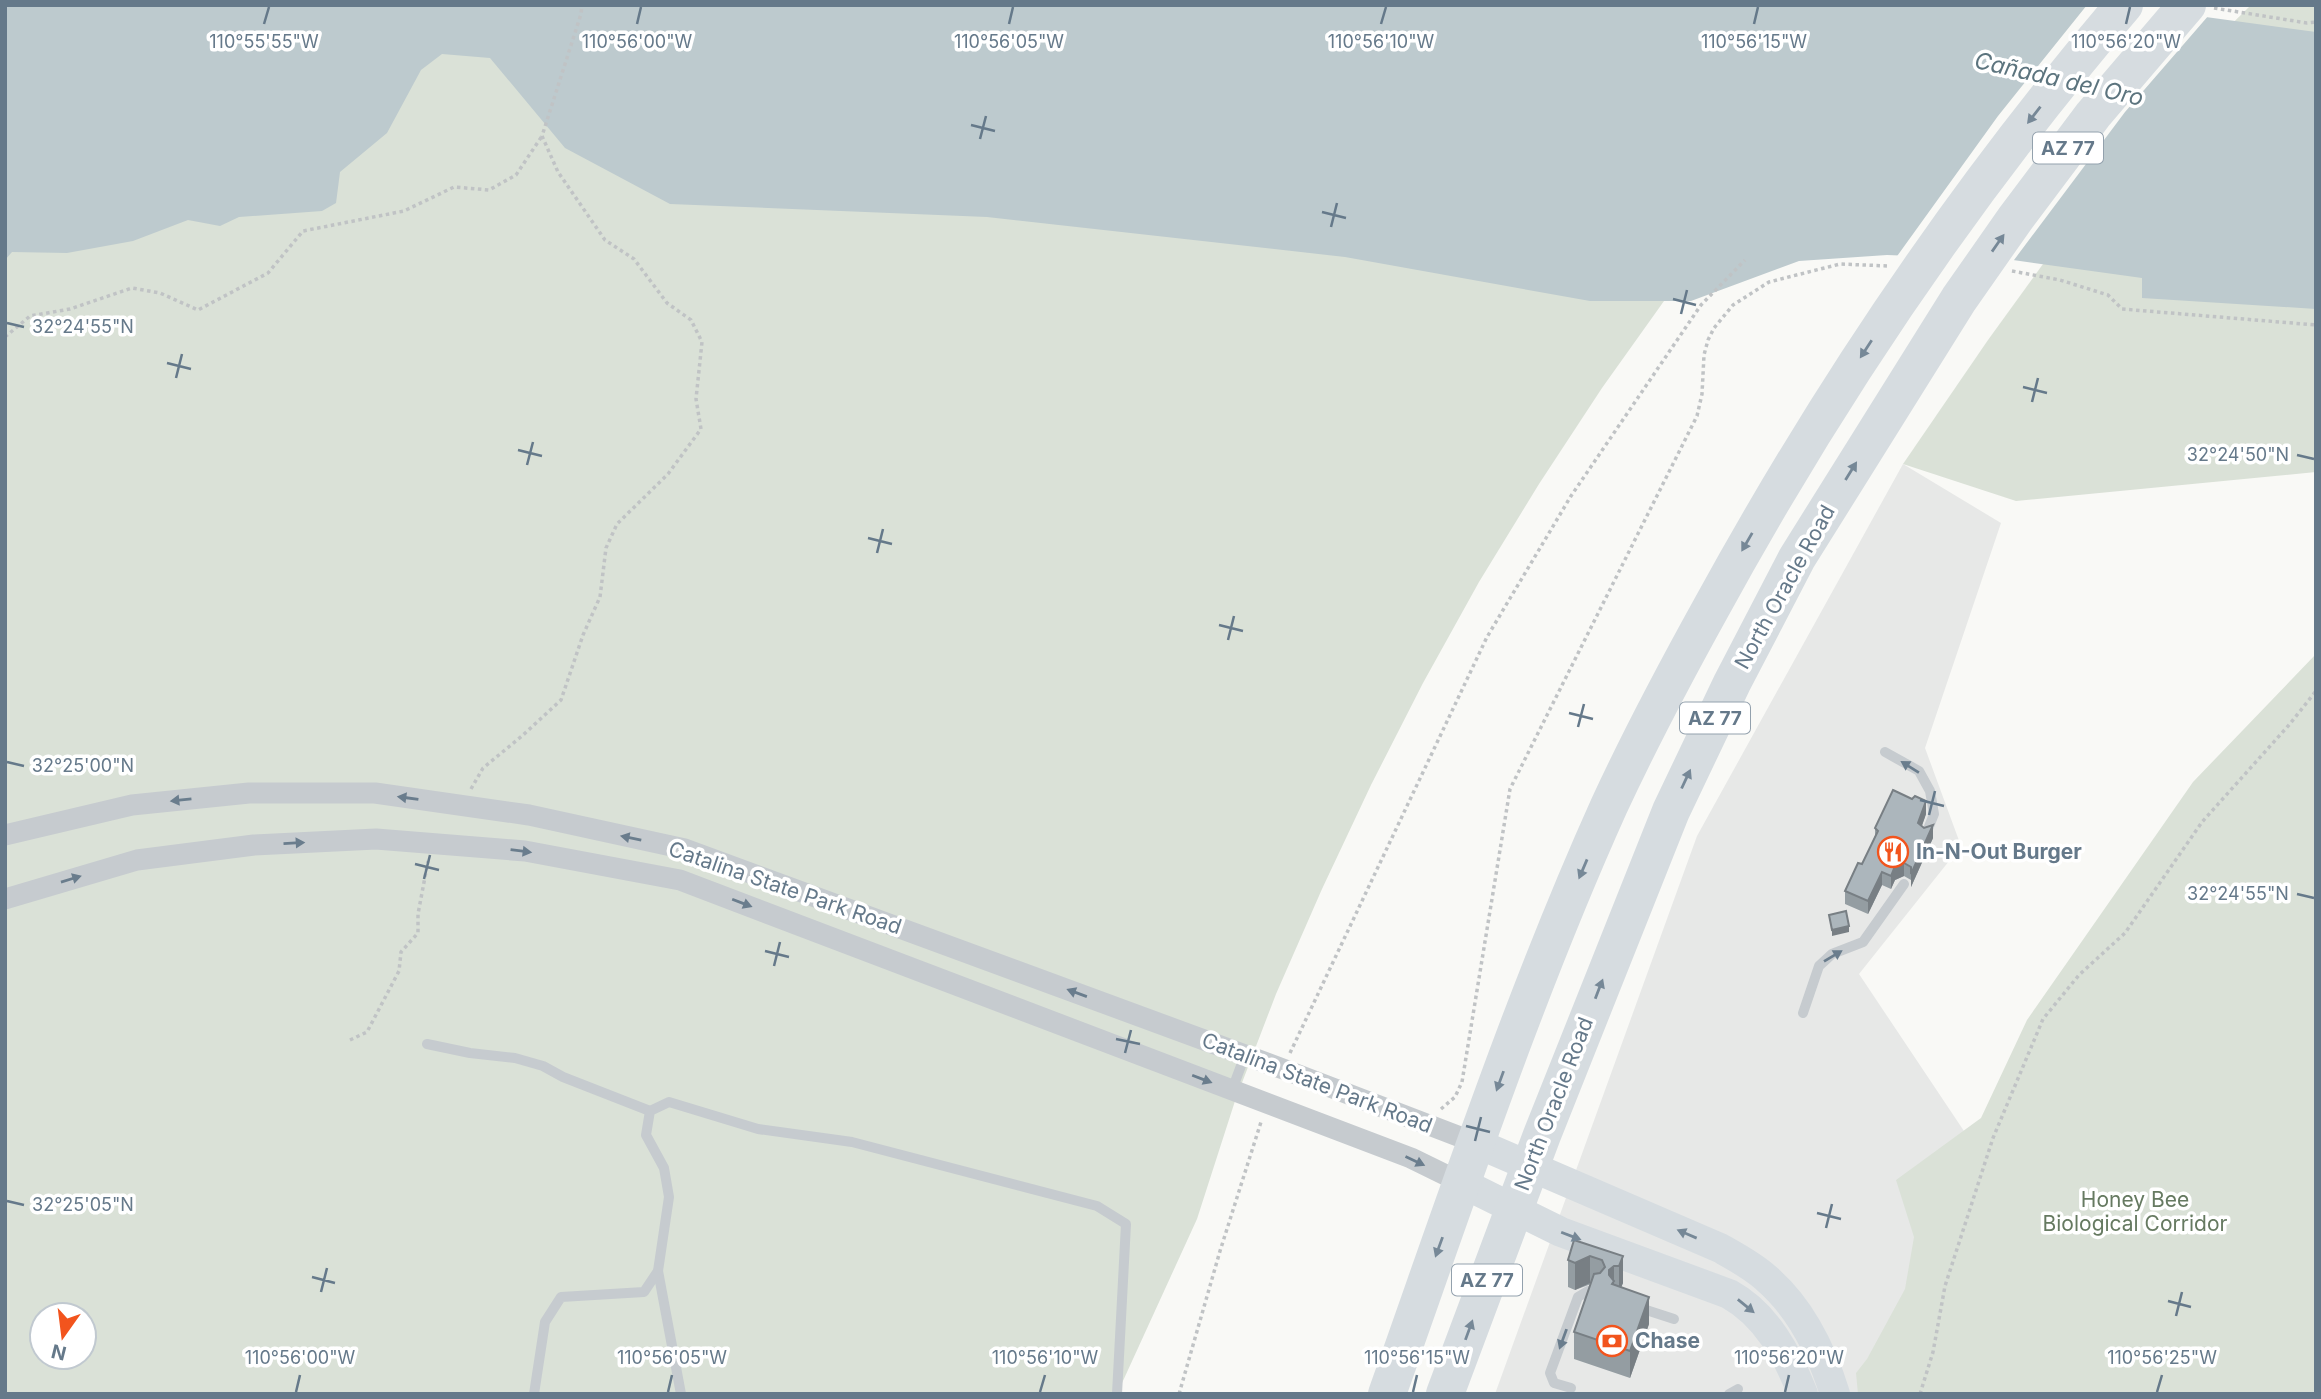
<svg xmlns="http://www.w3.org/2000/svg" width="2321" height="1399" font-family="Inter,sans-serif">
<rect width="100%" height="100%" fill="#f9f9f6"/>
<!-- built -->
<polygon fill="#e7e8e7" points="1903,464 2001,523 1925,748 1961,846 1859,974 1974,1146 1874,1394 1495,1394 1697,836"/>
<!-- green -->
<g fill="#dae1d7" fill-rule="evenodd">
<path d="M5,5H1800L1669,294L1602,388L1539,484L1479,582L1423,683L1371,785L1322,889L1276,994L1235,1101L1197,1219L1117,1394H5ZM42,1315H84V1357H42Z"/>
<polygon points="2251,5 2316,5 2316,472 2016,501 1903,464 1988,340 2179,76"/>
<polygon points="2316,654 2316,1394 1858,1394 1856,1373 1867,1359 1905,1289 1914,1237 1896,1180 1981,1118 2027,1020 2193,782"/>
</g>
<!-- water -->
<polygon fill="#bdcace" points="5,5 2118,5 2316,32 2316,309 2142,298 2142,278 2013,260 1887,255 1799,261 1691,301 1590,301 1345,257 987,217 670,204 565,148 490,58 442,54 421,70 387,133 340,172 336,203 322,211 239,217 220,226 188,220 133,241 67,253 12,252 5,260"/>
<!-- pier -->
<polygon fill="#f9f9f6" points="2087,5 2144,5 2209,15 2125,112 2011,264 1895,259 1998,116"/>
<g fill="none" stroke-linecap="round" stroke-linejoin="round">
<!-- path -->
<g stroke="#c0c3c5" stroke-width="3.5" stroke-dasharray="3.5 3.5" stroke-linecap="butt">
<polyline points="2214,8 2307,23 2316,22"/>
<polyline points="2012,271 2060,280 2108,295 2122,309 2316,325"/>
<polyline points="5,337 30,316 70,309 132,288 160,293 198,310 268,273 303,231 404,211 454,187 489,190 516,175 542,136"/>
<polyline points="471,789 483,768 522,736 561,700 583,635 600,597 606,548 617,524 668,474 701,429 696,399 702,342 691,320 667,303 634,259 605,240 558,172 542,136 581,14 582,5"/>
<polyline points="350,1040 367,1032 399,971 401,952 418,933 418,914 428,861"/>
<polyline points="1290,1053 1487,637 1571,496 1701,305 1745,260"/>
<polyline points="1441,1109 1455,1097 1462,1082 1510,789 1697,416 1702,394 1704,355 1708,340 1714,328 1733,305 1769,282 1840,264 1889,266"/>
<polyline points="1179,1394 1220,1251 1261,1122"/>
<polyline points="1920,1394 1933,1352 1945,1286 1993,1138 2043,1019 2079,975 2125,933 2202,822 2289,725 2316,691"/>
</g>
<!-- lane -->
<g stroke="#c6cbcf" stroke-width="10">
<polyline points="1885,752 1919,771 1930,791 1934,814 1926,834"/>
<polyline points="1803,1013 1819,966 1832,954 1863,942 1904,884"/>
<polyline points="427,1044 470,1053 515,1058 543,1066 563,1077 650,1111"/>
<polyline points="1232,1090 1245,1055"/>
<polyline points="658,1271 681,1394"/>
<polyline points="1637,1307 1674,1319"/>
<polyline points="1571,1388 1554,1383 1550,1373 1578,1297 1588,1291 1597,1293"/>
<polyline points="534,1394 545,1322 561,1297 644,1292 658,1271 669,1197 664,1168 646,1135 650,1111 669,1102 758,1129 852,1142 1097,1206 1126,1224 1117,1394"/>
<polyline points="1729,1394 1738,1389"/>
</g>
<!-- street -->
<g stroke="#c6cbcf" stroke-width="21">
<polyline points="5,835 132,805 249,793 375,793 529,815 685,849 1283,1069 1476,1143"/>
<polyline points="5,899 137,860 254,845 376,839 525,851 680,880 1411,1158 1462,1183"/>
</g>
<!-- secondary -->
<g stroke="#d6dce0" stroke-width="30">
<path d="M1476,1143L1720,1248C1736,1257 1753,1266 1766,1278C1800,1307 1822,1352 1835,1394"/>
<path d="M1462,1183L1561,1232L1729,1294C1767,1315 1787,1354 1803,1394"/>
</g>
<!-- highway -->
<g stroke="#d6dce0" stroke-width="38">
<path d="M1387,1394C1457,1197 1523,997 1609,806C1640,739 1675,673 1711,608C1828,394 1965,191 2124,5"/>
<polyline points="1445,1394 1542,1135 1671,811 1732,683 1797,558 1959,299 2015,219 2093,115 2187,5"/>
</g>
</g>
<!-- wall -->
<g fill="#949da2">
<polygon points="1912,799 1926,814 1922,826 1933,838 1911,887 1911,880 1904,876 1895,880 1891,889 1882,885 1868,914 1845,904 1845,891 1862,864 1875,836 1875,828"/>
<polygon points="1574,1240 1623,1256 1623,1283 1621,1287 1649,1324 1630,1378 1574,1359 1574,1332 1591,1284 1575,1290 1568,1287 1568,1260"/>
</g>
<!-- shaded-wall -->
<g fill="#787f84">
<polygon points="1926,801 1926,814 1918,836 1918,823"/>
<polygon points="1933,825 1933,838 1911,887 1911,874"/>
<polygon points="1904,863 1904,876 1895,880 1891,889 1891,876 1895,866"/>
<polygon points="1882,872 1882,885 1868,914 1868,901"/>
<polygon points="1849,926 1849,932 1832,936 1832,930"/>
<polygon points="1590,1256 1590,1283 1575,1290 1575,1263"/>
<polygon points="1623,1256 1623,1283 1619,1293 1619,1266"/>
<polygon points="1614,1266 1614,1293 1609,1297 1609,1270"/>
<polygon points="1649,1297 1649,1324 1630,1378 1630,1351"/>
</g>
<!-- building -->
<g fill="#acb6bc" stroke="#787f84" stroke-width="2">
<polygon points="1893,790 1912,799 1915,796 1926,801 1918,823 1924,828 1933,825 1911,874 1911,867 1904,863 1895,866 1891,876 1882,872 1868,901 1845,891 1858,863 1862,864 1878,831 1875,828"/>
<polygon points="1846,911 1849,926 1832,930 1829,915"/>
<polygon points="1574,1240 1623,1256 1619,1266 1614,1266 1609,1270 1609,1275 1614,1281 1612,1284 1649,1297 1630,1351 1574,1332 1594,1274 1600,1273 1605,1267 1602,1260 1590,1256 1575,1263 1568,1260"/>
</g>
<!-- one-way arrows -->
<defs><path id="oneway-solid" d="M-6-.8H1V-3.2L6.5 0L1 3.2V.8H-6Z" transform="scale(1.75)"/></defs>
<g fill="#768897">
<use href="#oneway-solid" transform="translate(2034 115) rotate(128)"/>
<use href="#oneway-solid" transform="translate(1998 243) rotate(-55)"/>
<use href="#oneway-solid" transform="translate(1866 349) rotate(123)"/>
<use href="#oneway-solid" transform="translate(1851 471) rotate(-58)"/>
<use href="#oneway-solid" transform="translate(1747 542) rotate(120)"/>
<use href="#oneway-solid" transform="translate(1686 779) rotate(-65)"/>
<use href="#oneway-solid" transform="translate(1583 869) rotate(113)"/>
<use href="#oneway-solid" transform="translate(1599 989) rotate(-69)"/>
<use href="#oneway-solid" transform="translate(1500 1081) rotate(110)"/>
<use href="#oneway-solid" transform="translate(1687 1234) rotate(-157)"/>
<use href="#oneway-solid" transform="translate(1571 1236) rotate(21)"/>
<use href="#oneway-solid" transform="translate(1439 1247) rotate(110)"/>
<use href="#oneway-solid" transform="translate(1746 1306) rotate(39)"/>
<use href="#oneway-solid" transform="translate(1469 1330) rotate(-70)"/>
</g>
<g fill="#6a7d8d">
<use href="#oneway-solid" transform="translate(1910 767) rotate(-148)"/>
<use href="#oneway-solid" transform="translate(408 798) rotate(-172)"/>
<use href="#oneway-solid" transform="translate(181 800) rotate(174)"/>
<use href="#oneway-solid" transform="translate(631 838) rotate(-168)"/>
<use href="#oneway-solid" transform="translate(294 843) rotate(-3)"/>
<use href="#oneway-solid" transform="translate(521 851) rotate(7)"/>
<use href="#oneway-solid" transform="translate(71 879) rotate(-17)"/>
<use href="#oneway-solid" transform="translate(742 903) rotate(21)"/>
<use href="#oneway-solid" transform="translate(1833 956) rotate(-31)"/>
<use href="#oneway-solid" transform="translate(1077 993) rotate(-160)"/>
<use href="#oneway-solid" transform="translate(1202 1079) rotate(21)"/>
<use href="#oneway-solid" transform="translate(1415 1161) rotate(25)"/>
<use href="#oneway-solid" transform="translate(1563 1339) rotate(110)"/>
</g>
<!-- ticks -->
<path fill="none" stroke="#65798a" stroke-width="2.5" d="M264,24L269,7M637,24L641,7M1009,24L1013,7M1381,24L1386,7M1754,24L1758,7M2126,24L2130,7M971,125L995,131M980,139L986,116M1322,212L1346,218M1331,227L1337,203M1673,299L1696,305M1681,314L1687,290M7,323L24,327M167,363L191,369M176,378L182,354M2023,387L2047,393M2032,402L2038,378M518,450L542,456M2297,455L2314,459M527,465L533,442M868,538L892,544M877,553L883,529M1219,625L1243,631M1228,640L1234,616M1569,713L1593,719M1578,727L1584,704M7,762L24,766M1920,800L1944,806M1929,815L1935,791M415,864L439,870M424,879L430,855M2297,894L2314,898M765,951L789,957M774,966L780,942M1116,1039L1140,1044M1125,1053L1131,1030M1466,1126L1490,1132M1475,1141L1481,1117M7,1201L24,1205M1817,1213L1841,1219M1826,1228L1832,1204M312,1277L335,1283M321,1292L327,1268M2168,1301L2191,1307M2176,1316L2182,1292M296,1392L300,1375M668,1392L672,1375M1040,1392L1045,1375M1413,1392L1417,1375M1785,1392L1789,1375M2157,1392L2162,1375"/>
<!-- icons -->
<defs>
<g id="restaurant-ring" transform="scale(1.575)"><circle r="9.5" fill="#fff" stroke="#f2541d" stroke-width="1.5"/><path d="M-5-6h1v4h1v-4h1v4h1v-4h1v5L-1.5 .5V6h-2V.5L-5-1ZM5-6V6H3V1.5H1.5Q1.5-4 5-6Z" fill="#f2541d"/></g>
<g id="bank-ring" transform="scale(1.575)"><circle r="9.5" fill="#fff" stroke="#f2541d" stroke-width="1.5"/><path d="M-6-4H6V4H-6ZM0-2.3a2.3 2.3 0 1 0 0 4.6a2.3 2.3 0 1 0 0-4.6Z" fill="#f2541d"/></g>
</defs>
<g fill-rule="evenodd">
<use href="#restaurant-ring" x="1893" y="852"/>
<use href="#bank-ring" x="1612" y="1341"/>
</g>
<g text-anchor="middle" stroke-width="7" stroke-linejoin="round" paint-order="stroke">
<!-- shield labels -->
<g fill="#fff" stroke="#93a1ad" stroke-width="2">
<rect x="2033" y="132.5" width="70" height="31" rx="5"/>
<rect x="1680" y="702.5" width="70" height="31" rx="5"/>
<rect x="1452" y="1264.5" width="70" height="31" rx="5"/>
</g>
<g font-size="19" font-weight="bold" fill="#65798a">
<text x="2068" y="155">AZ 77</text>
<text x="1715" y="725">AZ 77</text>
<text x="1487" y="1287">AZ 77</text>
</g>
<!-- street labels -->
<g font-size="21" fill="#65798a" stroke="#fff">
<text transform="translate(1785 587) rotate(-61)" y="7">North Oracle Road</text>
<text transform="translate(785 888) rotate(19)" y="7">Catalina State Park Road</text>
<text transform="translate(1317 1083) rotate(21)" y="7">Catalina State Park Road</text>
<text transform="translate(1554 1104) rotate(-69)" y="7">North Oracle Road</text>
</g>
<!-- poi labels -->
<g font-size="21" font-weight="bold" fill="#65798a" stroke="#fff" text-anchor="start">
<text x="1916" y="859">In-N-Out Burger</text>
<text x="1635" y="1348">Chase</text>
</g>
<!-- park labels -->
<g font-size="21" fill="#667a61" stroke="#fff">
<text x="2135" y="1207">Honey Bee<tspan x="2135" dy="24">Biological Corridor</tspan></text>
</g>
<!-- water labels -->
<g font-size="23" font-style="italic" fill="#5c747e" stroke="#fff">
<text transform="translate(2059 79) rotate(13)" y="8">Cañada del Oro</text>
</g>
</g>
<g font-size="18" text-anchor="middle" fill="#65798a" stroke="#fff" stroke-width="7" stroke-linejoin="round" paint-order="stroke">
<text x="264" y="48">110°55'55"W</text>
<text x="637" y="48">110°56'00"W</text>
<text x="1009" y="48">110°56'05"W</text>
<text x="1381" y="48">110°56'10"W</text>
<text x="1754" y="48">110°56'15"W</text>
<text x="2126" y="48">110°56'20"W</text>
<text x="83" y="333">32°24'55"N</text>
<text x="2238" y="461">32°24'50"N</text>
<text x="83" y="772">32°25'00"N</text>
<text x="2238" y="900">32°24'55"N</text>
<text x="83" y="1211">32°25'05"N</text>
<text x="300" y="1364">110°56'00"W</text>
<text x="672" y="1364">110°56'05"W</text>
<text x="1045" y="1364">110°56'10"W</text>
<text x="1417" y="1364">110°56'15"W</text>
<text x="1789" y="1364">110°56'20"W</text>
<text x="2162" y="1364">110°56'25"W</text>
</g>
<!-- border -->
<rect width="2321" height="1399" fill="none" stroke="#65798a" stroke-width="14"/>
<!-- north arrow -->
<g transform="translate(63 1336) rotate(194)"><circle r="33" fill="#ffffff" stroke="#c1c9d0" stroke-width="2"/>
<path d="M0-5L12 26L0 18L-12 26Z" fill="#f2541d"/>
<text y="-10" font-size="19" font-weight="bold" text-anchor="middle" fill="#65798a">N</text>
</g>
</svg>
